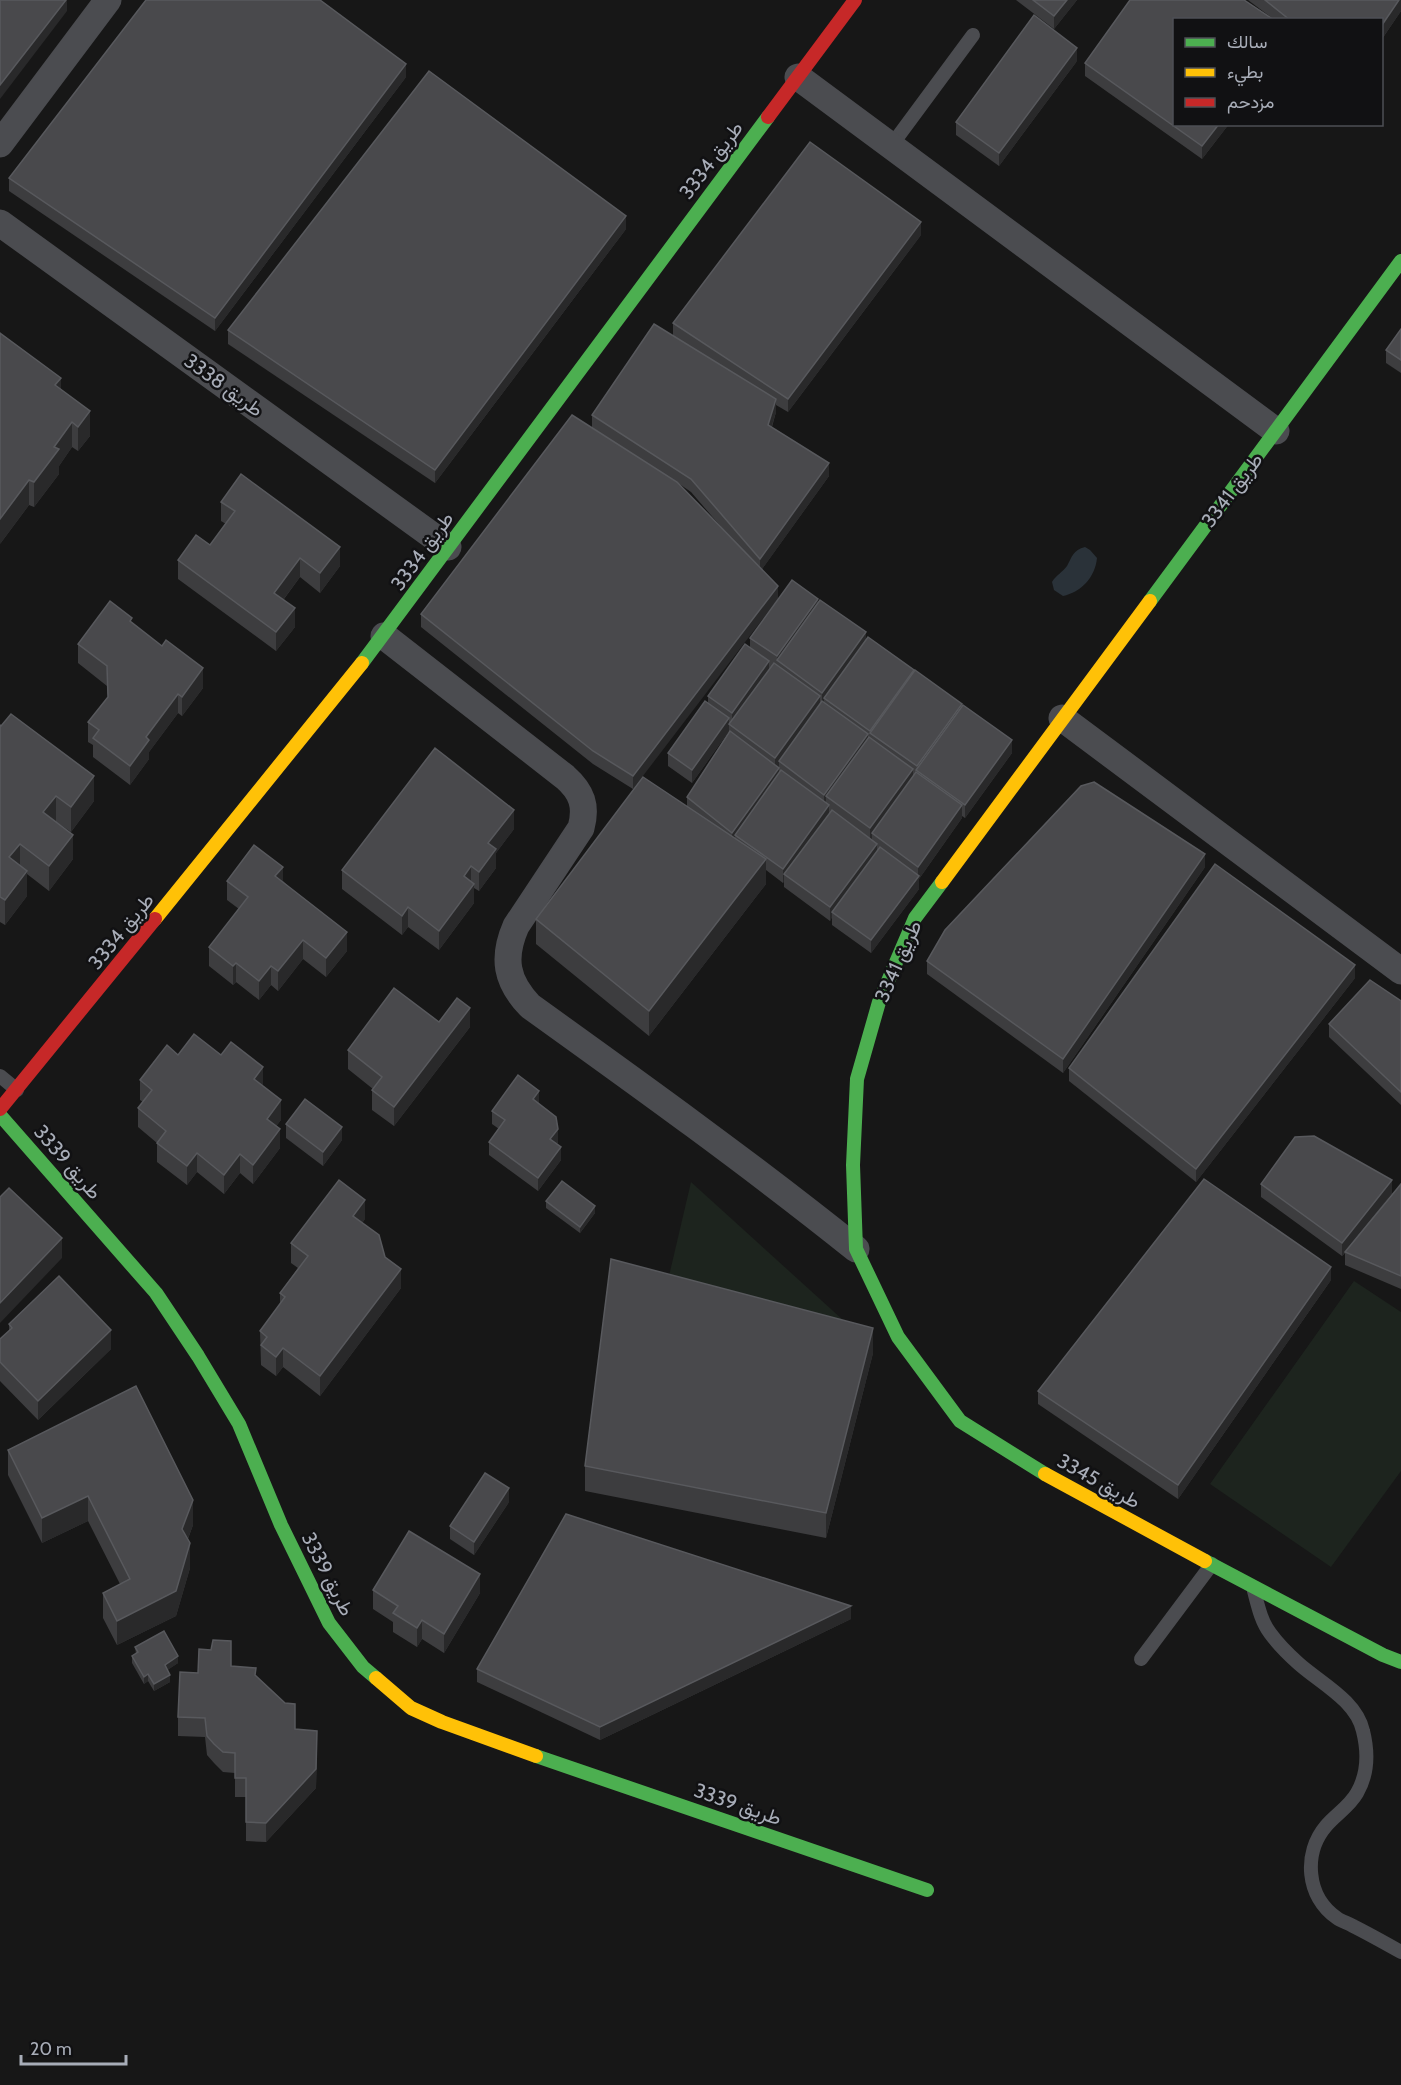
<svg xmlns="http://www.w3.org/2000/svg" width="1401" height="2085" font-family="Cabin,Vazirmatn,sans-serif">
<rect width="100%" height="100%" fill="#171717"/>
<!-- green -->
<g fill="#1d241e">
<polygon points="691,1182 843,1320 669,1276"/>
<polygon points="1354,1281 1401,1312 1401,1471 1331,1567 1210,1484"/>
</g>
<!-- water -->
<path fill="#2a3239" d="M1085,547L1090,550L1097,558C1095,578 1081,592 1063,596L1054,590L1052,582C1056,575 1063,572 1067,566C1072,557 1073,550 1085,547Z"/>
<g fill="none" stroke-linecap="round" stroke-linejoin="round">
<!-- lane -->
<g stroke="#4b4c50" stroke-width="14">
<polyline points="891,146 973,35"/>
<polyline points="0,1076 17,1090"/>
<path d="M1254,1591C1258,1606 1261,1621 1270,1633C1278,1644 1288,1654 1298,1663C1320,1683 1356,1700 1363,1731C1368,1751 1368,1774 1357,1793C1349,1807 1336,1814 1326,1826C1303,1853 1306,1897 1337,1918C1341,1921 1348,1923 1353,1926C1369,1934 1385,1943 1401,1952"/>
<polyline points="1141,1659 1212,1564"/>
</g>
<!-- street -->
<g stroke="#4b4c50" stroke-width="27">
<polyline points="798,77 1276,431"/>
<polyline points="0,144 108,0"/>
<polyline points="0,223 448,547"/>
<path d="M384,636L565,777C582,792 587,806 581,828L516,926C502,958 506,981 530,1006C640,1085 750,1164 856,1249"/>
<polyline points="1062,718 1401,971"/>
</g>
<!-- fast -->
<g stroke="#4caf50" stroke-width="14">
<polyline points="1150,601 1401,261"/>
<polyline points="362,663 768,117"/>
<polyline points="942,882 915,918 879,1002 857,1079 853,1165 856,1249 898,1337 960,1421 1045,1474"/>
<polyline points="0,1115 156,1293 198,1356 239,1424 281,1525 329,1623 363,1667 376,1678"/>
<polyline points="1205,1561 1383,1655 1401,1662"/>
<polyline points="536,1756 927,1890"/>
</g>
<!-- slow -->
<g stroke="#ffc107" stroke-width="14">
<polyline points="942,882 1150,601"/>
<polyline points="155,919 362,663"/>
<polyline points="1045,1474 1205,1561"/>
<polyline points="376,1678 411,1708 442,1722 536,1756"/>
</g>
<!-- jam -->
<g stroke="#c62828" stroke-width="14">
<polyline points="768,117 855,0"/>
<polyline points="0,1109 155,919"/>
</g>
</g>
<!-- wall -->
<g fill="#3d3d3f" fill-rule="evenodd">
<polygon points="1016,0 1077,0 1054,29"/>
<polygon points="1130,0 1244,0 1272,18 1248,0 1401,0 1401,11 1382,39 1382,20 1174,20 1174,124 1229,124 1202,159 1085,76 1085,63"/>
<polygon points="1077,61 999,166 956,135 956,122"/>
<polygon points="406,77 215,331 9,191 9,178"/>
<polygon points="626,229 435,483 228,344 228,330"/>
<path d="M921,235L788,412L776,405V412L772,427L829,476L762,569L633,789L593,764L421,627V614L592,428V415L673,335V323ZM678,483L691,492L729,536Z"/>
<polygon points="1401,329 1401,373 1386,363 1386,350"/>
<polygon points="61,389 90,436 78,451 72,447 59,466 59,474 34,507 29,505 0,544"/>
<polygon points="221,502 340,566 320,593 300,577 284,599 295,627 276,651 178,579 178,560 210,545 226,524 221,521"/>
<polygon points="818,604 866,639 914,672 962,707 1012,753 965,818 962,816 962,818 919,879 919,889 871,953 832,925 832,917 830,921 784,887 784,881 783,883 766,870 766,884 649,1036 536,944 536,919 687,807 687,797 729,732 729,724 729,731 692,783 668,766 668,753 708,703 708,696 750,647 750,638"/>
<polygon points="132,624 203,688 182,716 178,713 149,752 149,759 130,785 93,757 93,745 88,742 88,722 108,697 107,686 78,663 78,644"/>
<polygon points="0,725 94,801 71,832 55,821 73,859 49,891 27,874 27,896 5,925 0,922"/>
<polygon points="514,829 496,853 496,868 479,891 474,888 474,903 439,950 408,927 402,935 342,889 342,870"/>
<polygon points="1205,867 1063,1073 927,974 927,961"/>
<polygon points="227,881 283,881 347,951 326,977 303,959 278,991 271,985 259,1000 236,982 233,985 209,966 209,947 239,909 227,900"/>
<polygon points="1355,978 1196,1182 1069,1081 1069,1068"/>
<polygon points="1401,1001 1401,1105 1329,1037 1329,1024"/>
<polygon points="439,1022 470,1027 394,1126 372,1110 372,1090 373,1089 348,1069 348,1050"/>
<polygon points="178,1055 221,1055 263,1086 281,1120 276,1126 280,1148 253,1184 240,1173 224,1194 197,1172 187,1185 157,1162 157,1143 138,1127 138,1108 143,1102 140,1100 140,1080"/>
<polygon points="539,1104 558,1142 557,1144 561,1160 538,1191 489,1155 489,1142 499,1129 492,1124 492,1111"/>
<polygon points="286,1124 342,1140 323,1166 286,1138"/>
<polygon points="1261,1184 1392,1193 1356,1239 1401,1184 1401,1289 1345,1265 1345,1253 1342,1256 1261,1197"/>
<polygon points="546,1201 595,1213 580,1233 546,1208"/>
<polygon points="365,1219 362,1223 385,1257 401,1288 320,1396 283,1367 276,1376 261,1365 260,1331 280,1304 280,1293 298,1268 291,1263 291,1243"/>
<polygon points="1331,1280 1178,1499 1038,1404 1038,1391"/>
<polygon points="9,1324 111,1349 38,1420 0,1381 0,1339 9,1331"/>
<polygon points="873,1353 826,1538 585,1491 585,1466"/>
<polygon points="8,1450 193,1525 188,1539 190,1568 176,1616 117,1645 103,1618 103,1593 120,1584 88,1521 42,1543 8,1475"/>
<polygon points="509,1502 474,1555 450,1539 450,1526"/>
<polygon points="373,1590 480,1593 444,1653 422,1639 417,1647 393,1632 393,1622 373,1609"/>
<polygon points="851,1619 600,1740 477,1682 477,1669"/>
<polygon points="135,1647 178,1663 167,1670 170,1682 154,1691 148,1681 144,1684 132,1663 132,1656 136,1654"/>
<polygon points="231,1666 256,1676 295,1729 317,1750 316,1788 266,1842 246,1841 246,1797 235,1797 235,1773 223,1772 214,1763 207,1755 205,1737 178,1736 178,1717 198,1673"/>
</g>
<!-- shaded-wall -->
<g fill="#29292a">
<polygon points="66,0 67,0 67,11 0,99 0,85"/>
<polygon points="1067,0 1077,0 1054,29 1054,16"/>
<polygon points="1399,0 1401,0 1401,11 1382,39 1382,25"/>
<polygon points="1077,48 1077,61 999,166 999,153"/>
<polygon points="406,64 406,77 215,331 215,318"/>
<polygon points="1219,124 1229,124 1202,159 1202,146"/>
<polygon points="626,216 626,229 435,483 435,470"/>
<polygon points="921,222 921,235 788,412 788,399"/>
<polygon points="61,378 61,403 55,385"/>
<polygon points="776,399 776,412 768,438 768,425"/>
<polygon points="90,411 90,436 78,451 78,427"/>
<polygon points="72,422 72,447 59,466 59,474 34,507 34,482 54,447"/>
<polygon points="829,463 829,476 760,572 760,559"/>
<polygon points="29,480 29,505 0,544 0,519"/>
<polygon points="340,547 340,566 320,593 320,573"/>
<polygon points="300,558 300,577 274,612 274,593"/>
<polygon points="778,586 778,599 633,789 633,776"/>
<polygon points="818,599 818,612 777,660 777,669 777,656"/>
<polygon points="295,608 295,627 276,651 276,632"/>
<polygon points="866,632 866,645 824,698 824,704 822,706 822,693"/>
<polygon points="769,661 769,674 732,726 732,713"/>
<polygon points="203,668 203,688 182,716 182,697"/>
<polygon points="914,670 914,683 870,733 870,744 870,731"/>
<polygon points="178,694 178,713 149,752 149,759 130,785 130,766 146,737"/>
<polygon points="820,696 820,709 779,761 779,767 775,771 775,758"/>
<polygon points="962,704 962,717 917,770 917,766"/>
<polygon points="729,718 729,731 692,783 692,770"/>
<polygon points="868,734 868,747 826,796 826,806 824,808 824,795"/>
<polygon points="1012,740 1012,753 965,818 965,805"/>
<polygon points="779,768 779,781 735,835 735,843 732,846 732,833"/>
<polygon points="913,769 913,782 872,833 872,840 870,841 870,828"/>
<polygon points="94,776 94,801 71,832 71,807"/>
<polygon points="56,796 56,821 43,837 43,812"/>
<polygon points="829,805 829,818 784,874 784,881 783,883 783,869"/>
<polygon points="962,805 962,818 919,879 919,889 871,953 871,940 918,877 918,867"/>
<polygon points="514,810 514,829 496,853 496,868 479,891 479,872 488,843"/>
<polygon points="73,835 73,859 49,891 49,866"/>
<polygon points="20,844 20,868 9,857"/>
<polygon points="877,844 877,857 832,912 832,917 830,921 830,907"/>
<polygon points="1205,854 1205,867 1063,1073 1063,1059"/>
<polygon points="766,859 766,884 649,1036 649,1011"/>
<polygon points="471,866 471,886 464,876"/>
<polygon points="283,867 283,887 275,876"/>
<polygon points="27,871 27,896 5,925 5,900"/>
<polygon points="474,884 474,903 439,950 439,931"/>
<polygon points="408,907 408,927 402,935 402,916"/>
<polygon points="347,932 347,951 326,977 326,958"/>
<polygon points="303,940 303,959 278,991 278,971"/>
<polygon points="236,963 236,982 233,985 233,966"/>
<polygon points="1355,965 1355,978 1196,1182 1196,1169"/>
<polygon points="271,966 271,985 259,1000 259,981"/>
<polygon points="470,1008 470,1027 394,1126 394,1107"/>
<polygon points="263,1067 263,1086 254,1099 254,1079"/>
<polygon points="539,1091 539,1104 533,1099"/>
<polygon points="281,1100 281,1120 267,1139 267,1119"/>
<polygon points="342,1127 342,1140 323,1166 323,1152"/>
<polygon points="280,1129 280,1148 253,1184 253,1165"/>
<polygon points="558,1129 558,1142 550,1152 550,1139"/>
<polygon points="561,1147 561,1160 538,1191 538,1178"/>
<polygon points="197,1153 197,1172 187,1185 187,1166"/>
<polygon points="240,1154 240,1173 224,1194 224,1175"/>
<polygon points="1392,1180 1392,1193 1342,1256 1342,1243"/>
<polygon points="365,1200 365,1219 353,1235 353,1216"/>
<polygon points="595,1206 595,1213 580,1233 580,1227"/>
<polygon points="62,1238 62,1258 0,1323 0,1303"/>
<polygon points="1331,1267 1331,1280 1178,1499 1178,1485"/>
<polygon points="401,1269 401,1288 320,1396 320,1376"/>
<polygon points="873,1328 873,1353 826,1538 826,1513"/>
<polygon points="111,1330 111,1349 38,1420 38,1401"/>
<polygon points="283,1348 283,1367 276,1376 276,1357"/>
<polygon points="509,1488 509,1502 474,1555 474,1542"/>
<polygon points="88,1496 88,1521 42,1543 42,1518"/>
<polygon points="193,1500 193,1525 182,1554 182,1529"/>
<polygon points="190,1543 190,1568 176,1616 117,1645 117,1621"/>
<polygon points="480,1574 480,1593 444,1653 444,1634"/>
<polygon points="851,1606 851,1619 600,1740 600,1727"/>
<polygon points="422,1620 422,1639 417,1647 417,1628"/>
<polygon points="178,1656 178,1663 165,1672 165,1665"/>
<polygon points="148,1674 148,1681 144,1684 144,1677"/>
<polygon points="170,1675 170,1682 154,1691 154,1684"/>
<polygon points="317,1731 316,1788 266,1842 266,1823"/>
</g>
<!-- building -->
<g fill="#49494c" stroke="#58595d" stroke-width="1.5">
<polygon points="0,0 66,0 0,85"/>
<polygon points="146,0 320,0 406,64 215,318 9,178"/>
<polygon points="1033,0 1067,0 1054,16"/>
<polygon points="1130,0 1244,0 1274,20 1174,20 1174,124 1219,124 1202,146 1085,63"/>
<polygon points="1265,0 1399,0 1382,25 1382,20 1290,20"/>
<polygon points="1034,15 1077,48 999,153 956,122"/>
<polygon points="429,71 626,216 435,470 228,330"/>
<polygon points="810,142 921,222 788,399 673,323"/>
<polygon points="654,324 776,399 768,425 829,463 760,559 691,479 592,415"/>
<polygon points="1401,329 1401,360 1386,350"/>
<polygon points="0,333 61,378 55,385 90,411 78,427 72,422 54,447 59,449 34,482 29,480 0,519"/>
<polygon points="572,415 677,482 778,586 633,776 593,751 421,614"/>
<polygon points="241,474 340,547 320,573 300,558 274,593 295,608 276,632 178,560 196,535 210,545 235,511 221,502"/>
<polygon points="792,580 818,599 777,656 750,638"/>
<polygon points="820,600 866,632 822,693 777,660"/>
<polygon points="110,601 132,618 130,621 162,646 166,640 203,668 182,697 178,694 146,737 149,740 130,766 93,738 99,730 88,722 108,697 107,666 78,644"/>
<polygon points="868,637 914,670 870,731 824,698"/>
<polygon points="745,644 769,661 732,713 708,696"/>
<polygon points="774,663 820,696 775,758 729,724"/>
<polygon points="915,670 962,704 917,766 870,733"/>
<polygon points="705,701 729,718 692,770 668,753"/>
<polygon points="822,701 868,734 824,795 779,761"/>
<polygon points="963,705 1012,740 965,805 916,770"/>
<polygon points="11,714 94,776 71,807 56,796 43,812 73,835 49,866 20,844 9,857 27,871 5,900 0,897 0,725 1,726"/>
<polygon points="730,731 779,768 732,833 687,797"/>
<polygon points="869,737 913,769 870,828 826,796"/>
<polygon points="435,748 514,810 488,843 496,849 479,872 471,866 464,876 474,884 439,931 408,907 402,916 342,870"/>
<polygon points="781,770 829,805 783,869 735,835"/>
<polygon points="916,772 962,805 918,867 872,833"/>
<polygon points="643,777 766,859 649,1011 536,919"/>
<polygon points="1094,782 1205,854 1063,1059 927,961 945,930 1081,786"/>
<polygon points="832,810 877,844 830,907 784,874"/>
<polygon points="254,845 283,867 275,876 347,932 326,958 303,940 278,971 271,966 259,981 236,963 233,966 209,947 248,897 227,881"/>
<polygon points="880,847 919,876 871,940 832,912"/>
<polygon points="1215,864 1355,965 1196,1169 1069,1068"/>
<polygon points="1370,980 1401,1001 1401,1092 1329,1024"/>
<polygon points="394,988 439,1022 457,998 470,1008 394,1107 372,1090 382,1077 348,1050"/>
<polygon points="194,1034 221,1055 231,1042 263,1067 254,1079 281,1100 267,1119 280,1129 253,1165 240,1154 224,1175 197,1153 187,1166 157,1143 166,1131 138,1108 152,1090 140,1080 167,1045 178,1055"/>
<polygon points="518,1075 539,1091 533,1099 556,1117 558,1129 550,1139 561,1147 538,1178 489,1142 505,1120 492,1111"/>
<polygon points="305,1099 342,1127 323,1152 286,1124"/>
<polygon points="1314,1136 1392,1180 1342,1243 1261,1184 1295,1137"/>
<polygon points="1204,1179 1331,1267 1178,1485 1038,1391"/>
<polygon points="339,1180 365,1200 353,1216 379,1235 385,1257 401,1269 320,1376 283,1348 276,1357 261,1345 267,1337 260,1331 285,1297 280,1293 308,1256 291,1243"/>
<polygon points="562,1181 595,1206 580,1227 546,1201"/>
<polygon points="1401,1184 1401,1276 1345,1252"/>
<polygon points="9,1188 62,1238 0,1303 0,1197"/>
<polygon points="611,1259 873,1328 826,1513 585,1466"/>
<polygon points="59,1276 111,1330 38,1401 0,1362 0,1339 12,1328 9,1324"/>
<polygon points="136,1386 193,1500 182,1529 190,1543 176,1591 117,1621 103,1593 130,1579 88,1496 42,1518 8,1450"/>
<polygon points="485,1473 509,1488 474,1542 450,1526"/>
<polygon points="566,1514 851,1606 600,1727 477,1669"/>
<polygon points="409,1531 480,1574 444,1634 422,1620 417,1628 393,1613 398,1606 373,1590"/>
<polygon points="164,1631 178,1656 165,1665 170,1675 154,1684 148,1674 144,1677 132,1656 138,1652 135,1647"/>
<polygon points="213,1640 231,1641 231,1666 256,1668 255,1675 285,1703 295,1704 295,1729 317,1731 316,1769 266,1823 246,1822 246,1778 235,1778 235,1753 223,1752 214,1744 207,1736 205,1718 178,1717 180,1672 198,1673 199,1649 211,1650"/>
</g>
<g text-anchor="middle" stroke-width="5" stroke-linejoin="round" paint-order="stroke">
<!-- street labels -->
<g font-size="20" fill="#a8adb8" stroke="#111113">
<text transform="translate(711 160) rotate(-53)" y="7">طريق 3334</text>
<text transform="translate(224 385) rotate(36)" y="7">طريق 3338</text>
<text transform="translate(1232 490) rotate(-53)" y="7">طريق 3341</text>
<text transform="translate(422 551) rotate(-54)" y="7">طريق 3334</text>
<text transform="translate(121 931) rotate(-51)" y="7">طريق 3334</text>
<text transform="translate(898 961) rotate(-66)" y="7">طريق 3341</text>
<text transform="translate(68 1162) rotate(49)" y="7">طريق 3339</text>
<text transform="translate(1099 1481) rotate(29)" y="7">طريق 3345</text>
<text transform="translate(328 1574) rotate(63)" y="7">طريق 3339</text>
<text transform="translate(738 1804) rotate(19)" y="7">طريق 3339</text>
</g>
</g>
<!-- legend -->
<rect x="1173" y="18" width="210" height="108" fill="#111113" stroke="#4d4f55" stroke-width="1.5"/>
<rect x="1185" y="38" width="30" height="9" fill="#4caf50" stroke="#4d4f55" stroke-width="1.5"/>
<text x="1227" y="48" font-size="18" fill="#a8adb8">سالك</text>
<rect x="1185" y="68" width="30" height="9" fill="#ffc107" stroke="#4d4f55" stroke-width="1.5"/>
<text x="1227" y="78" font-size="18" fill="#a8adb8">بطيء</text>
<rect x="1185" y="98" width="30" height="9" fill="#c62828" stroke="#4d4f55" stroke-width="1.5"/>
<text x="1227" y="108" font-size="18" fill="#a8adb8">مزدحم</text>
<!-- scale -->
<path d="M21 2055v9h105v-9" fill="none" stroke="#a8adb8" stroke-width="3"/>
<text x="30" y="2055" font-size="18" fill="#a8adb8" stroke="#111113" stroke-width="4.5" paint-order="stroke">20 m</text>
</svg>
